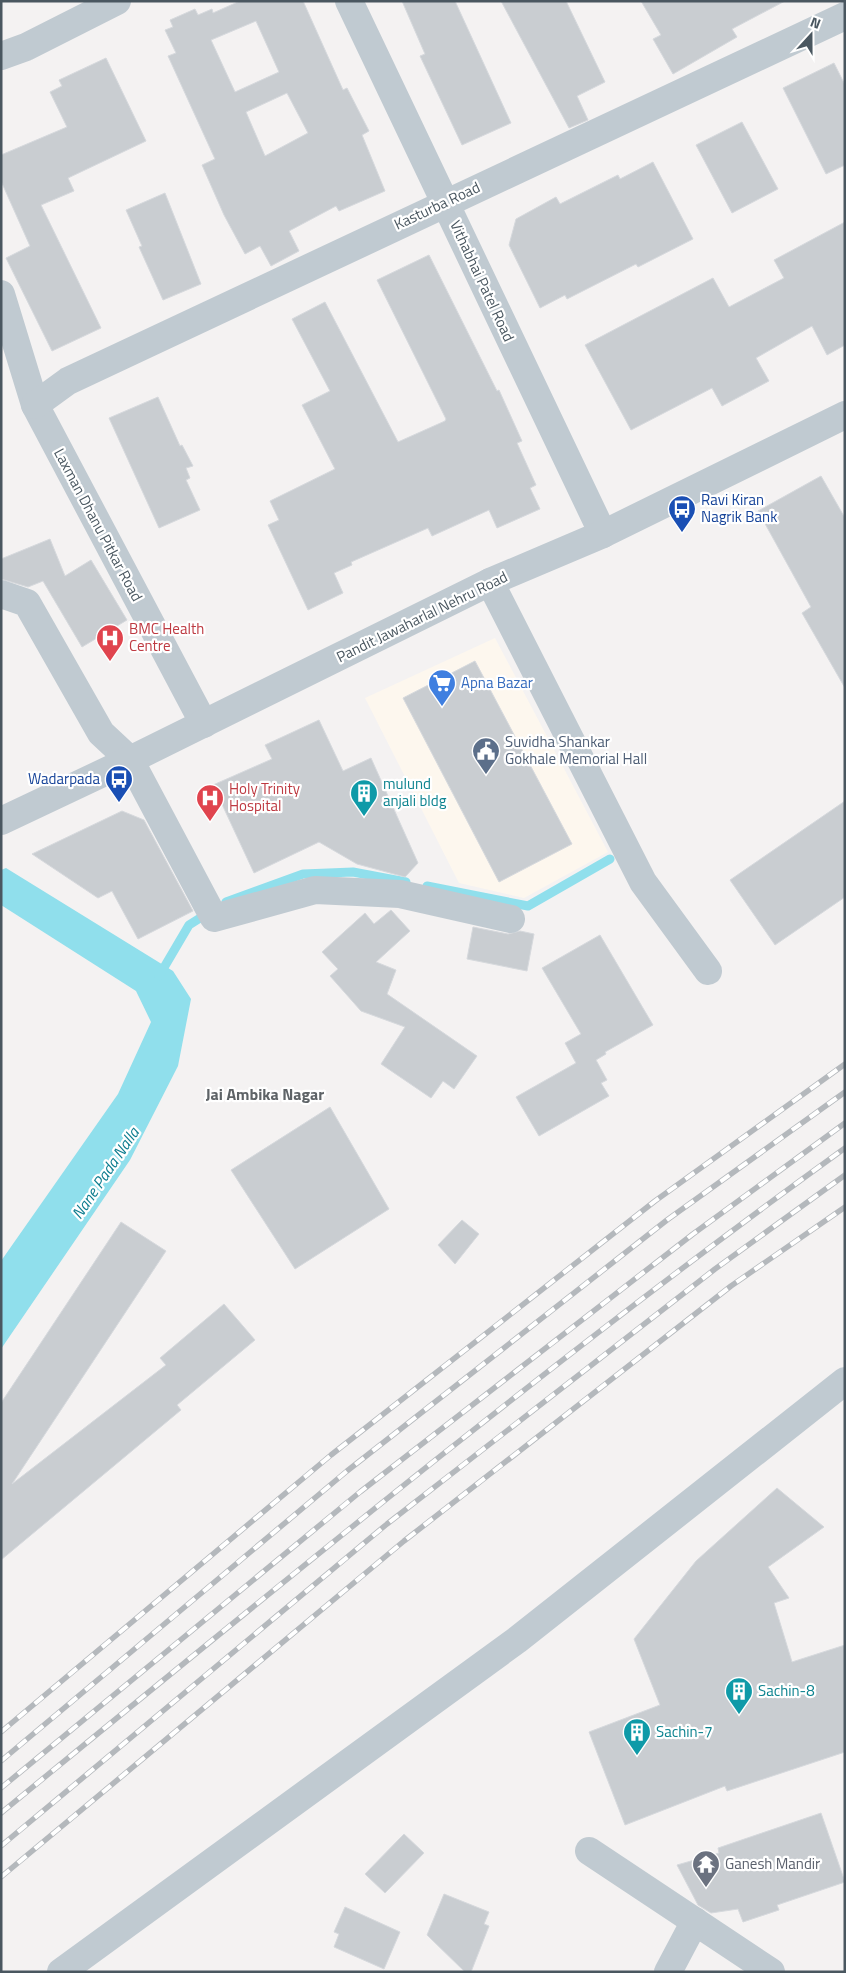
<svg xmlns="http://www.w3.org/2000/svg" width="846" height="1973" font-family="'Titillium Web',sans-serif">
<rect width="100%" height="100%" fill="#f4f2f2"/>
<!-- commercial -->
<polygon fill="#fdf7ee" points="495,638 608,852 524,898 459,883 365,698"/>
<!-- water -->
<polygon fill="#90dfec" points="6,868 173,971 191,999 178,1066 130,1160 1,1349 1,1261 118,1094 151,1022 136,991 1,905 1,870"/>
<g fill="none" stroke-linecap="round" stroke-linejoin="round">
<!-- stream -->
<g stroke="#90dfec" stroke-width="9">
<polyline points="427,886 528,906 610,859"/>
<polyline points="226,902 303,874 353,872 406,882"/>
<polyline points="159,976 189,925 208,913"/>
</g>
</g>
<!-- building -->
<g fill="#c9cdd1" stroke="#d6d9dd" fill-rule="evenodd">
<path d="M240,1H303L343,90L347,88L369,131L362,135L385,191L339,211L336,206L289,231L299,251L271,266L260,246L245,254L224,215L202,165L215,159L168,56L176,53L165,30L173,27L170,20L195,9L198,15L212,9L213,13ZM256,21L279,72L235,92L211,40ZM287,93L308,133L265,156L246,112Z"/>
<polygon points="402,1 455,1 511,123 462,145 420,56 425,54"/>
<polygon points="501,1 566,1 605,82 577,96 588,120 569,128"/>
<polygon points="641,1 785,1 732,29 737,37 673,74 653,39 661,35"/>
<polygon points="106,58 146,141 68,178 74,191 41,205 101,328 52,351 6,258 30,246 1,181 1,155 67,127 50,92 62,86 59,80"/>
<polygon points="834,63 845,85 845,165 826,174 783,88"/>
<polygon points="742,122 778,189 732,213 696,145"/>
<polygon points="653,162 693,239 638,267 636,264 567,299 565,295 540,308 509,245 516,219 556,197 560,204 618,175 620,179"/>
<polygon points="165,193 201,284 163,300 139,247 142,246 126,210"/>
<polygon points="845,222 845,345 827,355 812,326 756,358 769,381 722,406 712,388 631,430 585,345 713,278 729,307 784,278 774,260"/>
<polygon points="429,255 497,391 499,390 522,441 517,443 536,485 530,488 540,509 497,528 489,510 432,536 428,528 351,562 352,565 334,573 343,593 308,610 268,525 279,520 270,501 335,469 302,405 330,391 292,319 325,302 398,442 445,421 446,419 377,280"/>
<polygon points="158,397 180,446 182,445 193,466 186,468 190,478 186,480 200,510 159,528 109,418"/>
<polygon points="821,476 845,518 845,688 802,613 811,607 758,511"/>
<polygon points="50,539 65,576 91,560 127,620 82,647 43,581 28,587 1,579 1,559"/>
<polygon points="475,661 572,844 499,882 403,698"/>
<polygon points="319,720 343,771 371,758 418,863 405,877 357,864 319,842 254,873 213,785 272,759 265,745"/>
<polygon points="845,801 845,897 775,945 730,880"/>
<polygon points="122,811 144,820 193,911 138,939 112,891 98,898 32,854"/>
<polygon points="391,910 410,931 376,962 396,970 387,994 477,1056 454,1089 443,1081 431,1098 381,1064 405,1027 361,1011 330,976 338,969 322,952 365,913 374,924"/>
<polygon points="473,927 508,934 520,931 534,934 527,971 467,959"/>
<polygon points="600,935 653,1025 605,1052 606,1054 596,1060 607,1080 601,1083 609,1096 539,1136 516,1097 576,1063 565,1043 581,1034 542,968"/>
<polygon points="330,1107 389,1209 295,1269 231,1170"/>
<polygon points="462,1220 479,1234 455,1264 438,1245"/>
<polygon points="121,1222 166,1251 12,1484 166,1365 160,1358 224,1304 255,1340 177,1405 181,1410 1,1560 1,1403"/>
<polygon points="777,1488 824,1527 768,1567 789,1598 774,1603 792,1662 845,1645 845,1752 727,1791 725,1786 625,1825 589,1732 660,1705 634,1639 696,1561"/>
<polygon points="821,1813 845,1882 777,1905 779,1910 743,1922 738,1909 711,1913 698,1905 677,1865 719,1853 718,1848"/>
<polygon points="404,1834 424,1853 385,1893 365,1874"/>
<polygon points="444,1894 489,1912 484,1924 489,1926 471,1972 465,1972 427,1935"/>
<polygon points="345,1907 400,1932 384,1969 334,1947 339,1934 334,1932"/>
</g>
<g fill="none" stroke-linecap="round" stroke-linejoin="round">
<!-- minor -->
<g stroke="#c0cad1" stroke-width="28">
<polyline points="349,1 603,534"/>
<polyline points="1,56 26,47 117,1"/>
<polyline points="1,294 35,405 204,724"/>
<polyline points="35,405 68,381 845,16"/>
<polyline points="490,582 643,882 708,971"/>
<polyline points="1,594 27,603 101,733 130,760 214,918 315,890 400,894 511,919"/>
<polyline points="1,821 130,760 490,582 603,534 845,415"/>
<polyline points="589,1851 771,1972"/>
<polyline points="61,1972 517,1640 845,1381"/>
<polyline points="668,1972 695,1921"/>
</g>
<!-- rail casing -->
<g stroke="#b4b8bc" stroke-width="5.5">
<g id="rail">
<polyline points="1,1732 331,1455 655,1201 845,1064"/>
<polyline points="1,1761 347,1471 667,1220 845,1092"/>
<polyline points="1,1788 360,1492 693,1234 845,1123"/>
<path d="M1,1813C278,1586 554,1358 845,1148"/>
<polyline points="1,1846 387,1524 715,1269 845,1175"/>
<polyline points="1,1877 404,1541 731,1286 845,1207"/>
</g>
</g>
<!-- rail -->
<use href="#rail" stroke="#fff" stroke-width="4" stroke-dasharray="11" stroke-linecap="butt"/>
</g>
<!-- icons -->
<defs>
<g id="bus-pin" transform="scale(1.4375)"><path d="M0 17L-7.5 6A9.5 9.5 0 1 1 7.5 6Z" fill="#1a4fb4" stroke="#fff"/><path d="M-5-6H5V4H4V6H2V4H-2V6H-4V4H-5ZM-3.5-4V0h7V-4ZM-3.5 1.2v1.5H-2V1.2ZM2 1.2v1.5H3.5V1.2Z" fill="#fff"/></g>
<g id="hospital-pin" transform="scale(1.4375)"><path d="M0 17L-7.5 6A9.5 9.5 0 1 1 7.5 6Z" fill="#e0444e" stroke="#fff"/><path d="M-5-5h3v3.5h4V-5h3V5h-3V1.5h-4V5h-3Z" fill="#fff"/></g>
<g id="supermarket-pin" transform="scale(1.4375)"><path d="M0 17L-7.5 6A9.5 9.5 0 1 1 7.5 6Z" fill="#3f7fe0" stroke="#fff"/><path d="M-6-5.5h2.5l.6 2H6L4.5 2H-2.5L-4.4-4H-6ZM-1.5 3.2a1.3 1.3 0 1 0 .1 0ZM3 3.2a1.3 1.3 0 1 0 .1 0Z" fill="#fff"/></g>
<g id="civic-pin" transform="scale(1.4375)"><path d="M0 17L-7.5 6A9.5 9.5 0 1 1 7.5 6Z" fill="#5c6f8a" stroke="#fff"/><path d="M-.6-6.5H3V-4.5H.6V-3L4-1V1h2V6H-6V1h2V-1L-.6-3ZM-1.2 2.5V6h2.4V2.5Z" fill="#fff"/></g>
<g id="building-pin" transform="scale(1.4375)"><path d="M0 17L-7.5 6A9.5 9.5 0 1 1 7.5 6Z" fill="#0f9aa8" stroke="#fff"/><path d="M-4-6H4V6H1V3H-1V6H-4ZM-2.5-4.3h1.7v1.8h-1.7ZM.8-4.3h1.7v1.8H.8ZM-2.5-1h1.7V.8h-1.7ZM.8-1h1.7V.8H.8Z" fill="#fff"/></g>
<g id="temple-pin" transform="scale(1.4375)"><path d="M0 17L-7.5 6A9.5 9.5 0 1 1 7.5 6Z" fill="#6b7280" stroke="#fff"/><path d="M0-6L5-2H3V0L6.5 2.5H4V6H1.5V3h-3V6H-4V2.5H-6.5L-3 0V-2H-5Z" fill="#fff"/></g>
</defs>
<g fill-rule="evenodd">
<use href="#bus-pin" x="682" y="509"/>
<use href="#hospital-pin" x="110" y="638"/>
<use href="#supermarket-pin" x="442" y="683"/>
<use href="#civic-pin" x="486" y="751"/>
<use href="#bus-pin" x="119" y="779"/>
<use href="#building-pin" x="364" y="793"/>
<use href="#hospital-pin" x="210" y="798"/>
<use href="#building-pin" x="739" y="1691"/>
<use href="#building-pin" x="637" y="1732"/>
<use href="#temple-pin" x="706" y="1864"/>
</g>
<g text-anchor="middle" stroke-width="4.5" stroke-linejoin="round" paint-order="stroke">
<!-- street labels -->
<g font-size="15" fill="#4a5760" stroke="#fff">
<text transform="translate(437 206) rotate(-25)" y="5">Kasturba Road</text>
<text transform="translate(482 281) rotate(65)" y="5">Vithabhai Patel Road</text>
<text transform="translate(98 525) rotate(62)" y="5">Laxman Dhanu Pitkar Road</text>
<text transform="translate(422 617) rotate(-26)" y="5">Pandit Jawaharlal Nehru Road</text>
</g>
<!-- transit labels -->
<g font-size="15" fill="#164399" stroke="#fff" text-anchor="start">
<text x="701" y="505">Ravi Kiran<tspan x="701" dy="17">Nagrik Bank</tspan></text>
<text x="100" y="784" text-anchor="end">Wadarpada</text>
</g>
<!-- health labels -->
<g font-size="15" fill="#be3a42" stroke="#fff" text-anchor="start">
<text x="129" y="634">BMC Health<tspan x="129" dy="17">Centre</tspan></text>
<text x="229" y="794">Holy Trinity<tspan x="229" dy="17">Hospital</tspan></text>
</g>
<!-- shop labels -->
<g font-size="15" fill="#366cbe" stroke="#fff" text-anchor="start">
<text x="461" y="688">Apna Bazar</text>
</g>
<!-- service labels -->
<g font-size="15" fill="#4e5e75" stroke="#fff" text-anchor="start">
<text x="505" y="747">Suvidha Shankar<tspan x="505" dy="17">Gokhale Memorial Hall</tspan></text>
</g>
<!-- culture labels -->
<g font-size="15" fill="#0d838f" stroke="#fff" text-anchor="start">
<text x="383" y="789">mulund<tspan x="383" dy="17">anjali bldg</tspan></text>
<text x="758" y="1696">Sachin-8</text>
<text x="656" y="1737">Sachin-7</text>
</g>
<!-- worship labels -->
<g font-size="15" fill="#5b616d" stroke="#fff" text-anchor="start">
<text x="725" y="1869">Ganesh Mandir</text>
</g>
<!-- neighbourhood labels -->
<g font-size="16" font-weight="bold" fill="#5e6367" stroke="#fff">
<text x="265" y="1100">Jai Ambika Nagar</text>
</g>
<!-- water labels -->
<g font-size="16" font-style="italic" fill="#0e7d8f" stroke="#fff">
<text transform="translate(105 1173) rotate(-56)" y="6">Nane Pada Nalla</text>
</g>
</g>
<!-- border -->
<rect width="846" height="1973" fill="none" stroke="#4a5760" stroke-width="5"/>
<!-- north arrow -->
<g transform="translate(811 35) rotate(21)" stroke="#ffffff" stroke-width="4" paint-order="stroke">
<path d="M0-4L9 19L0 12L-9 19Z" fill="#4a5760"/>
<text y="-8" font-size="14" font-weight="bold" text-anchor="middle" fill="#4a5760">N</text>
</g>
</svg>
